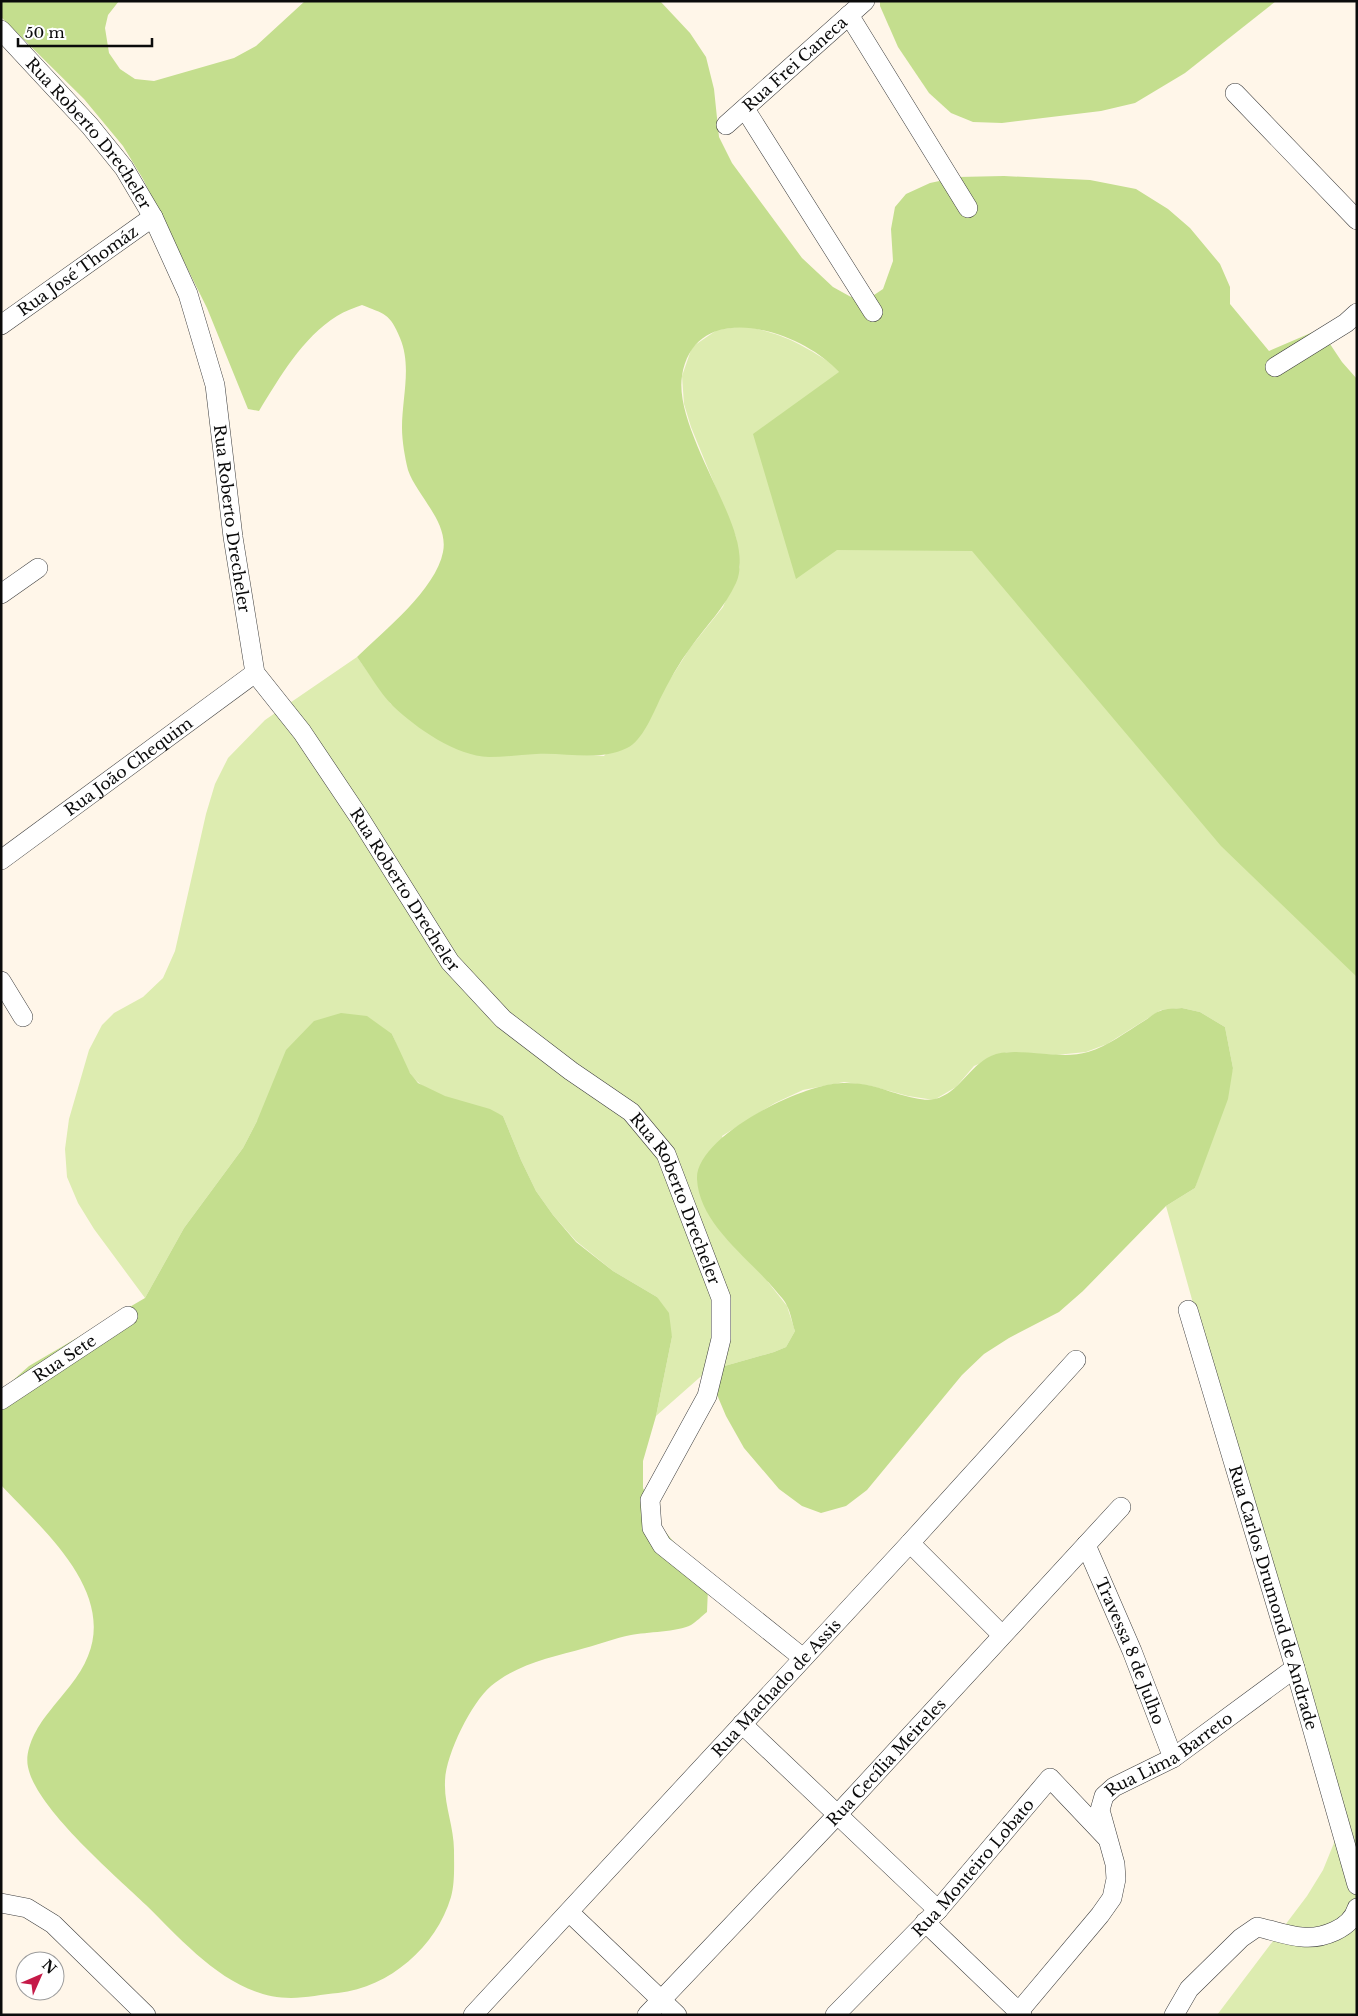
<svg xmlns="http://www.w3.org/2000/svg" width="1358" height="2016" font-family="'Libre Baskerville',serif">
<rect width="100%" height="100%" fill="#fff6e9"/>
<!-- green -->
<path fill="#ddecb0" d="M744,326C783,334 798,342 831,363L1357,936V2015H1217L1307,1896L1323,1870L1334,1843L1333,1807L1166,1206L1195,1188L1233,1068L1225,1027L1200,1012L1182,1008L1161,1010L1107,1044L1086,1052L1056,1055L1007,1052L974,1066L956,1087L934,1100L908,1096L871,1086L844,1082L803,1090L775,1103L722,1136L768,1282L787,1306L795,1331L786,1347L774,1352L707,1371L656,1416L672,1337L657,1297L613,1271L576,1241L553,1215L536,1191L521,1160L503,1116C477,1103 425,1098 410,1073C402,1061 398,1047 392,1034L257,1121L243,1148L184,1228L145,1298L94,1229L78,1203L67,1177L65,1149L69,1119L89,1050L102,1025L114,1013L143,997L163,978L175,951L206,814L215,784L228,758L265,720L357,657L391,704L552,753L604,756L669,681L690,648L723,607L740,567L736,537L691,427L684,404L682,376L692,347L717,330Z"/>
<!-- forest -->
<g fill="#c4de8e">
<path d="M1,1H119L108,15L105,28L109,53L120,69L135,79L154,81L234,58L256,46L305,1H660L690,33L706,57L714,89L719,137L732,163L802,258L833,287L851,297H871L883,289L893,261L891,229L895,207L906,194L930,183L958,177L1004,176L1090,180L1136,189L1168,209L1190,228L1220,264L1230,287V304L1269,351L1320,329L1342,362L1357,379V977L1221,846L972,551L837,550L796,579L753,434L839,372C801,330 695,296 682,376C675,420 724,493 736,537C740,551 742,570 736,583C725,607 706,626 691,647C679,663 669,681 660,699C653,714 642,741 627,748C599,762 566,752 536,754C520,755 505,757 489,757C456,756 416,728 393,706C379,692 369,673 357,657C384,631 436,589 443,552C449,522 417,496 408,470C405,458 402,441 402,428C402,398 412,366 400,338C390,313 384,314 362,305C354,308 345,311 337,316C302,338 280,377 259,411L248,409L207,308L143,179L123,146L84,99L1,17Z"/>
<polygon points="880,1 1276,1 1185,73 1135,103 1101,111 1002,123 973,122 951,113 929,93 898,47 880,6"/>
<path d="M1182,1008L1200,1012L1225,1027L1233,1068L1228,1099L1195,1188L1166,1206L1083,1291L1059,1312L1009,1338L984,1354L962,1375L867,1490L846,1506L821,1513L802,1506L779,1489L744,1448L726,1416L707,1371L774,1352L786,1347L795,1331C792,1323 791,1313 787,1306C785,1300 779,1295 776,1291C749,1258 699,1224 697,1179C695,1136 808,1080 846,1083C855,1083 864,1084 872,1086C888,1090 920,1103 935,1099C959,1093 969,1066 991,1056C1014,1045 1059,1061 1088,1052C1108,1046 1126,1032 1144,1021C1149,1018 1154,1013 1160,1011C1166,1008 1175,1009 1182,1008Z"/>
<path d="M341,1013L367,1016L392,1034L410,1073L418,1083L445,1096L490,1109L503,1116L521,1160L536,1191L553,1215L576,1242L613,1271L657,1297L669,1313L672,1337L656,1416L643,1461V1488L663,1529L697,1570L708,1588L707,1612C702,1616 696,1622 691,1625C678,1632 646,1632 631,1635C615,1638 600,1644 585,1648C553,1657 517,1664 491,1686C471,1703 445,1756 445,1782C444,1805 454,1827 454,1850C454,1864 455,1883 451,1897C436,1947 390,1987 338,1993C323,1994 306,1998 291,1998C231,1998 185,1943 146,1905C114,1874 36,1808 28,1767C24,1749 38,1725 49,1712C62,1695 80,1677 88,1656C115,1590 41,1528 1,1485V1391L29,1366L145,1298L184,1228L243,1148L257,1121L286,1050L314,1021Z"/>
</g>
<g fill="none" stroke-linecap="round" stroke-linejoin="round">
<!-- minor casing -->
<g stroke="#3e3e3e" stroke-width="20">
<g id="minor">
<polyline points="849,15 968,208"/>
<path id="s1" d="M1,30L90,126L124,168L153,217L188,294L215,385L233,537L255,673L302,732L359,817L450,962L503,1019L571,1071L631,1112L666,1154L721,1298V1339L707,1396L650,1500L652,1528L662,1545L803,1658"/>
<polyline points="1235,93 1357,220"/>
<polyline points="745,109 873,312"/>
<path id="s2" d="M726,125L865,1"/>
<path id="s3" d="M1,325L153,217"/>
<polyline points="1275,367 1346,323 1357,313"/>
<polyline points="1,594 38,568"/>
<path id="s4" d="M1,860L255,673"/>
<polyline points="1,981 23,1017"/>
<path id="s5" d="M1188,1310L1295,1668L1357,1885"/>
<path id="s6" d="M1,1400L128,1316"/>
<polyline points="910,1543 1002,1635"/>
<path id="s7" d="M1086,1545L1132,1651L1173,1758"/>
<polyline points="742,1724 938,1910"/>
<polyline points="1,1903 27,1908 53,1924 146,2015"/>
<polyline points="569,1912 677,2015"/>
<polyline points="925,1922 1022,2015"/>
<path id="s8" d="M473,2015L910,1543L1076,1360"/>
<path id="s9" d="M647,2015L838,1814L1121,1507"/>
<path id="s10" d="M835,2015L938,1910L1050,1778L1106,1837"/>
<path id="s11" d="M1016,2015L1100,1915L1112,1898L1116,1879L1115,1864L1100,1810L1104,1796L1114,1787L1173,1758L1295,1668"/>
<path d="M1174,2015L1189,1989L1241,1938L1257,1927C1272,1930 1287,1936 1302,1937C1322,1939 1351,1929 1357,1908"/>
</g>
</g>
<!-- minor -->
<use href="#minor" stroke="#fff" stroke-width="19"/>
</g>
<g text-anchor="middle" stroke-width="5" stroke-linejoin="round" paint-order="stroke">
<!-- street labels -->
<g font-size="16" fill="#0b0b0b" stroke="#fff">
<text dy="6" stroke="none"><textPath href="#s2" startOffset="92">Rua Frei Caneca</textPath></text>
<text dy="6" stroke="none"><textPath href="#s1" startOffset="136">Rua Roberto Drecheler</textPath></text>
<text dy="6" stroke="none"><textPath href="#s3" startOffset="94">Rua José Thomáz</textPath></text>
<text dy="6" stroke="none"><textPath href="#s1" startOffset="556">Rua Roberto Drecheler</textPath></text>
<text dy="6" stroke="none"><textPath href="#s4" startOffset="158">Rua João Chequim</textPath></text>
<text dy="6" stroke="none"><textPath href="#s1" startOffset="976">Rua Roberto Drecheler</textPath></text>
<text dy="6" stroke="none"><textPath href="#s1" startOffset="1396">Rua Roberto Drecheler</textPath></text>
<text dy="6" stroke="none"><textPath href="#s6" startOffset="76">Rua Sete</textPath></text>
<text dy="6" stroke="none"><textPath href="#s5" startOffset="300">Rua Carlos Drumond de Andrade</textPath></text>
<text dy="6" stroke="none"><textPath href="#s7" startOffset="115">Travessa 8 de Julho</textPath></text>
<text dy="6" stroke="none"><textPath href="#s8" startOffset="446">Rua Machado de Assis</textPath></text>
<text dy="6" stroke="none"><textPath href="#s11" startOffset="334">Rua Lima Barreto</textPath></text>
<text dy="6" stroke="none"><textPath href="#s9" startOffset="348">Rua Cecília Meireles</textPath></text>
<text dy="6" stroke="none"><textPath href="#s10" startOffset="202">Rua Monteiro Lobato</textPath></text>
</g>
</g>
<!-- border -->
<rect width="1358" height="2016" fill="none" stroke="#0b0b0b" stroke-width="5"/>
<!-- north arrow -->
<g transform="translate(40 1976) rotate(45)"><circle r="24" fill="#ffffff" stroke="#9d9d9d"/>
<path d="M0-4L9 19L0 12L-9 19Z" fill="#c51a48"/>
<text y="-8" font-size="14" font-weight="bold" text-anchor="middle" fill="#0b0b0b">N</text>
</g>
<!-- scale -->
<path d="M18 38v8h134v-8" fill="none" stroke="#0b0b0b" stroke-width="2.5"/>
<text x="25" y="38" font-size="15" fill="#0b0b0b" stroke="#ffffff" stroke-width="4" paint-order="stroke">50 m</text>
</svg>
